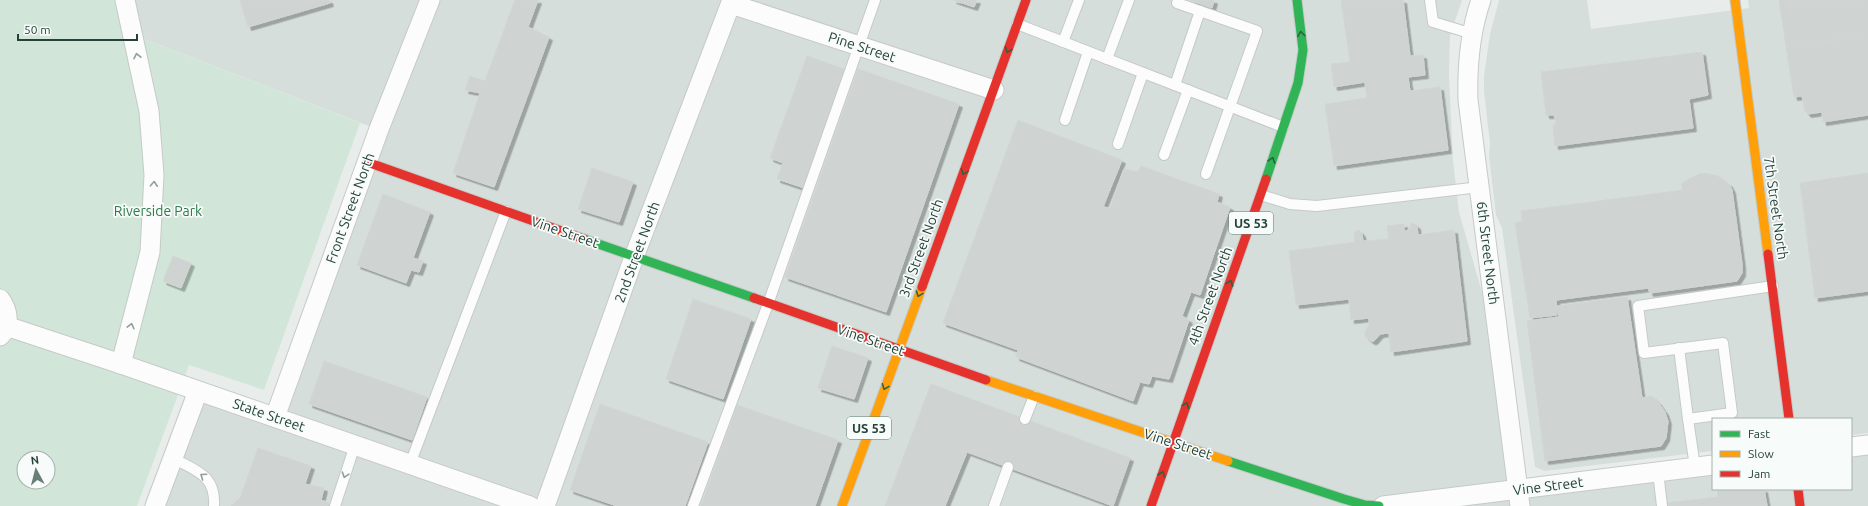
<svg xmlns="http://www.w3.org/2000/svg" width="1868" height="506" font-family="Ubuntu,sans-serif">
<defs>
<filter id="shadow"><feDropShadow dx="3.5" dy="3.5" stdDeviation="0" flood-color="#0004"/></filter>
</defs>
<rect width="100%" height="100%" fill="#e8edeb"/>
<!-- built -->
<g fill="#d6dedb">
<polygon points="125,0 1462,0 1450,36 1449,75 1453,161 1459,212 1501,359 1518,489 1713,465 1713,489 1851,489 1851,447 1868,445 1868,506 155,506 198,391 275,417 379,130 124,31"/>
<polygon points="1499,0 1587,0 1591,29 1749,8 1748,0 1868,0 1868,433 1851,435 1851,419 1713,419 1713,451 1545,471 1535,467 1502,228 1496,215 1489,156 1490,143 1484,92 1484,76 1490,34"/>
</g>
<!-- green -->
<path fill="#d1e6d8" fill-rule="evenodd" d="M0,0H118L124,31L360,123L264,390L189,365L137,506H0ZM24,458H48V482H24Z"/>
<!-- building -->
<g fill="#cfd4d2" stroke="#d1d6d4" filter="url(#shadow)">
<polygon points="240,0 329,0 330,3 248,27"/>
<polygon points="515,0 538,0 528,27 549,37 494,187 453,173 480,93 465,90 470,76 485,81"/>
<polygon points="953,0 977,0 974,7"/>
<polygon points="1190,0 1214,0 1212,8"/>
<polygon points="1341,0 1403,0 1410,56 1423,55 1425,75 1408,77 1410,91 1440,87 1448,150 1334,166 1325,104 1367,98 1365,82 1334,87 1331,64 1350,62"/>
<polygon points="1779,0 1868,0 1868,36 1786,47"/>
<polygon points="1868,36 1868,115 1823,122 1822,112 1808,114 1805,111 1802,96 1794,97 1786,47"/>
<polygon points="1702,52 1708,95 1689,99 1693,128 1555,146 1553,126 1556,123 1554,115 1546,115 1541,72"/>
<polygon points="807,56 847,70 804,188 777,179 783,163 770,158"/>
<polygon points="858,69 959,104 886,312 785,277"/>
<polygon points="1018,120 1122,160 1103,207 1110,208 1124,169 1138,172 1141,166 1219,194 1217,202 1230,207 1200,295 1191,292 1182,316 1189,320 1169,379 1152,376 1149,384 1140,382 1133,401 1016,357 1018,350 943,323"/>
<polygon points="592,168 633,182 619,222 578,209"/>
<polygon points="1706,173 1718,176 1729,184 1732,190 1742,264 1742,273 1737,281 1650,293 1648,288 1556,300 1557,315 1530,318 1515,223 1522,221 1521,211 1683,190 1681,184 1687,180 1699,174"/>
<polygon points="1868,173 1868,291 1815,298 1800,183"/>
<polygon points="383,194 430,212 413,258 423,261 419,272 411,270 406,283 357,265"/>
<polygon points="1411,223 1413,223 1417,226 1418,235 1454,230 1467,341 1391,352 1389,333 1380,334 1374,341 1371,341 1365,336 1365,331 1369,325 1369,318 1351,320 1349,299 1296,305 1289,251 1355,242 1354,234 1356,231 1359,230 1362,234 1363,241 1389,239 1387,226 1404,224 1404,231 1410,230"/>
<polygon points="173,256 191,263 181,288 163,281"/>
<polygon points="1627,297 1642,398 1652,396 1658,402 1665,412 1668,421 1666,438 1661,446 1545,461 1527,321 1559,317 1557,306"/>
<polygon points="693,299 751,319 723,399 666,379"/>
<polygon points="832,346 868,358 854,399 818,388"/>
<polygon points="324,361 427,397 412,440 309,404"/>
<polygon points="931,384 1130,458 1113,506 967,452 945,506 885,506"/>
<polygon points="600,404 708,442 685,506 617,506 570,490"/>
<polygon points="737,405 838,440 815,506 701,506"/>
<polygon points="258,448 311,466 305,484 324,488 321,500 329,503 328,506 231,506 240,498"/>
<polygon points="1764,489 1767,506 1665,506 1665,503 1718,497 1717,490"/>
</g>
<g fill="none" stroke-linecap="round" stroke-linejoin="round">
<!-- lane casing -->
<g stroke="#c5cac8" stroke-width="12">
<g id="lane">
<polyline points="1430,0 1433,22 1473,34"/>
<polyline points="1177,3 1257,31 1206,174"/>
<polyline points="1017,24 1283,127"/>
<polyline points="1063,42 1079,0"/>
<polyline points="1107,59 1129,0"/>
<polyline points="1175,85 1200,11"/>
<polyline points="1065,120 1088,52"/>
<polyline points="1118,144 1143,73"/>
<polyline points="1164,155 1188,90"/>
<polyline points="1261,195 1290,204 1317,206 1480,187"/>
<polyline points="1679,348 1688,419"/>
<polyline points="1025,419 1034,396"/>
<path d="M173,458C196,471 216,475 214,506"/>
<polyline points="410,464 506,211"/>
<polyline points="1695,467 1688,419 1732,413 1723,343 1644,353 1638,306 1773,286"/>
<polyline points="1658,472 1662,506"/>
<polyline points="335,506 355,445"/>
<polyline points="693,506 768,304 875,0"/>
<polyline points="994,506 1008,467"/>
</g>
</g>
<!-- street casing -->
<g stroke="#c5cac8" stroke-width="21">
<g id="street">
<path d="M1481,0C1470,32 1467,67 1468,100L1520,506"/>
<polyline points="731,4 994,90"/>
<path d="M0,299C8,310 11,325 0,336"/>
<polyline points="6,326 121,364 530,506"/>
<polyline points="121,364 150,252 154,175 149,111 125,0"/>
<polyline points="275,417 379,129 430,0"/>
<polyline points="1851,447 1868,445"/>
<polyline points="155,506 198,391"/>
<polyline points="545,506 634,257 732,0"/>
<polyline points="1383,506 1713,465"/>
</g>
</g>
<!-- fast casing -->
<g stroke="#c3cbc8" stroke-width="11">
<g id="fast">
<polyline points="1266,179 1298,83 1303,50 1297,0"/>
<polyline points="584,239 754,298"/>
<polyline points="1228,461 1344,499 1365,505 1379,506"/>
</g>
</g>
<!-- slow casing -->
<g stroke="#c3cbc8" stroke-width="11">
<g id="slow">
<polyline points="1735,0 1768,254"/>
<polyline points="986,380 1228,461"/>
<polyline points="842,506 922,287"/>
</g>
</g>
<!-- jam casing -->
<g stroke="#c3cbc8" stroke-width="11">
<g id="jam">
<polyline points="367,162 584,239"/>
<polyline points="1768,254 1789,419"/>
<polyline points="922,287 1026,0"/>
<polyline points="754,298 986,380"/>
<polyline points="1798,489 1800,506"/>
<polyline points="1151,506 1266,179"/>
</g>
</g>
<!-- lane -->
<use href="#lane" stroke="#fcfcfc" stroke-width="10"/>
<!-- street -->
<use href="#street" stroke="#fcfcfc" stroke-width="19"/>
<!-- fast -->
<use href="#fast" stroke="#30b455" stroke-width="9"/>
<!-- slow -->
<use href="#slow" stroke="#ff9f0a" stroke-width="9"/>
<!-- jam -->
<use href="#jam" stroke="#e5322d" stroke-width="9"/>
</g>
<!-- one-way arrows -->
<defs><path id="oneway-chevron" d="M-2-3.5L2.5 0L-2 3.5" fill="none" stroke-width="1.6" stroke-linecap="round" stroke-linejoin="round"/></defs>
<g stroke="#286442">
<use href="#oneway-chevron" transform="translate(1301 34) rotate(-97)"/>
<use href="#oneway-chevron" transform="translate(1008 50) rotate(110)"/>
<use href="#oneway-chevron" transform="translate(1272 160) rotate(-72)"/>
<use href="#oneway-chevron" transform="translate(964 172) rotate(110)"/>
<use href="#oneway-chevron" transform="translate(1230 283) rotate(-70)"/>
<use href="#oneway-chevron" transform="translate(919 294) rotate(110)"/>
<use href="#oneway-chevron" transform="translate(885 387) rotate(111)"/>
<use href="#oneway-chevron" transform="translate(1186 405) rotate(-70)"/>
<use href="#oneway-chevron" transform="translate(1162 474) rotate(-71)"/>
</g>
<g stroke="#909f9b">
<use href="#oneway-chevron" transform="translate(137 56) rotate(-102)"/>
<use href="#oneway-chevron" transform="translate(154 184) rotate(-87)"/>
<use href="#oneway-chevron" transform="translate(131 326) rotate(-76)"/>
<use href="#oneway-chevron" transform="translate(345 475) rotate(108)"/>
<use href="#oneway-chevron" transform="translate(203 476) rotate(-145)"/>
</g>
<g text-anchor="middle" stroke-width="3.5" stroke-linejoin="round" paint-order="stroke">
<!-- shield labels -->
<g fill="#f7fbf9" stroke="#637a73" stroke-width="1">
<rect x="1229" y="212" width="44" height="22" rx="3"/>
<rect x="847" y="417" width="44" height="22" rx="3"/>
</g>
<g font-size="13" font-weight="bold" fill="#24423a">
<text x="1251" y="228">US 53</text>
<text x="869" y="433">US 53</text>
</g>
<!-- street labels -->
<g font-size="14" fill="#24423a" stroke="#f7fbf9">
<text transform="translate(862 47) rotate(18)" y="5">Pine Street</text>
<text transform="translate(350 208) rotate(-70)" y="5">Front Street North</text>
<text transform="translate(1776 208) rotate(82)" y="5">7th Street North</text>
<text transform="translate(565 232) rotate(19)" y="5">Vine Street</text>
<text transform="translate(921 248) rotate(-70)" y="5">3rd Street North</text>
<text transform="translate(637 252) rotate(-70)" y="5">2nd Street North</text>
<text transform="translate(1488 253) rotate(83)" y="5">6th Street North</text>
<text transform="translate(1210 296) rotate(-70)" y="5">4th Street North</text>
<text transform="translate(871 340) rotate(19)" y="5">Vine Street</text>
<text transform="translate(269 415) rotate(19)" y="5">State Street</text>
<text transform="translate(1178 444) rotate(18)" y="5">Vine Street</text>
<text transform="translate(1548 486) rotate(-7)" y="5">Vine Street</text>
</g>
<!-- park labels -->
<g font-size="14" fill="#2d7a4b" stroke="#f7fbf9">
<text x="158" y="216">Riverside Park</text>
</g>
</g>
<!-- legend -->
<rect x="1712" y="418" width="140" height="72" fill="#f7fbf9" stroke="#a3b1ad"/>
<rect x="1720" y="431" width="20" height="6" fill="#30b455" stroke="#a3b1ad"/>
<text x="1748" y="438" font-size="12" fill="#24423a">Fast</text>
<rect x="1720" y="451" width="20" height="6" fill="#ff9f0a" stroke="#a3b1ad"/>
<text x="1748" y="458" font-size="12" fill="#24423a">Slow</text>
<rect x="1720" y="471" width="20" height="6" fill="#e5322d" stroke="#a3b1ad"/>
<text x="1748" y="478" font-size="12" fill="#24423a">Jam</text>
<!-- north arrow -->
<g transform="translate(36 470) rotate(353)"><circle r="19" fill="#f7fbf9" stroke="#a3b1ad"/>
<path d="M0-3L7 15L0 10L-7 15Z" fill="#697e78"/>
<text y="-6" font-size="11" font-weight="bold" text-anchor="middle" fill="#24423a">N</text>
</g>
<!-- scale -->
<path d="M18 34v6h119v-6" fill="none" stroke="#24423a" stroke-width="2"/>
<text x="24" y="34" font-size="12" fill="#24423a" stroke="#f7fbf9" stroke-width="3" paint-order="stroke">50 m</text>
</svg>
